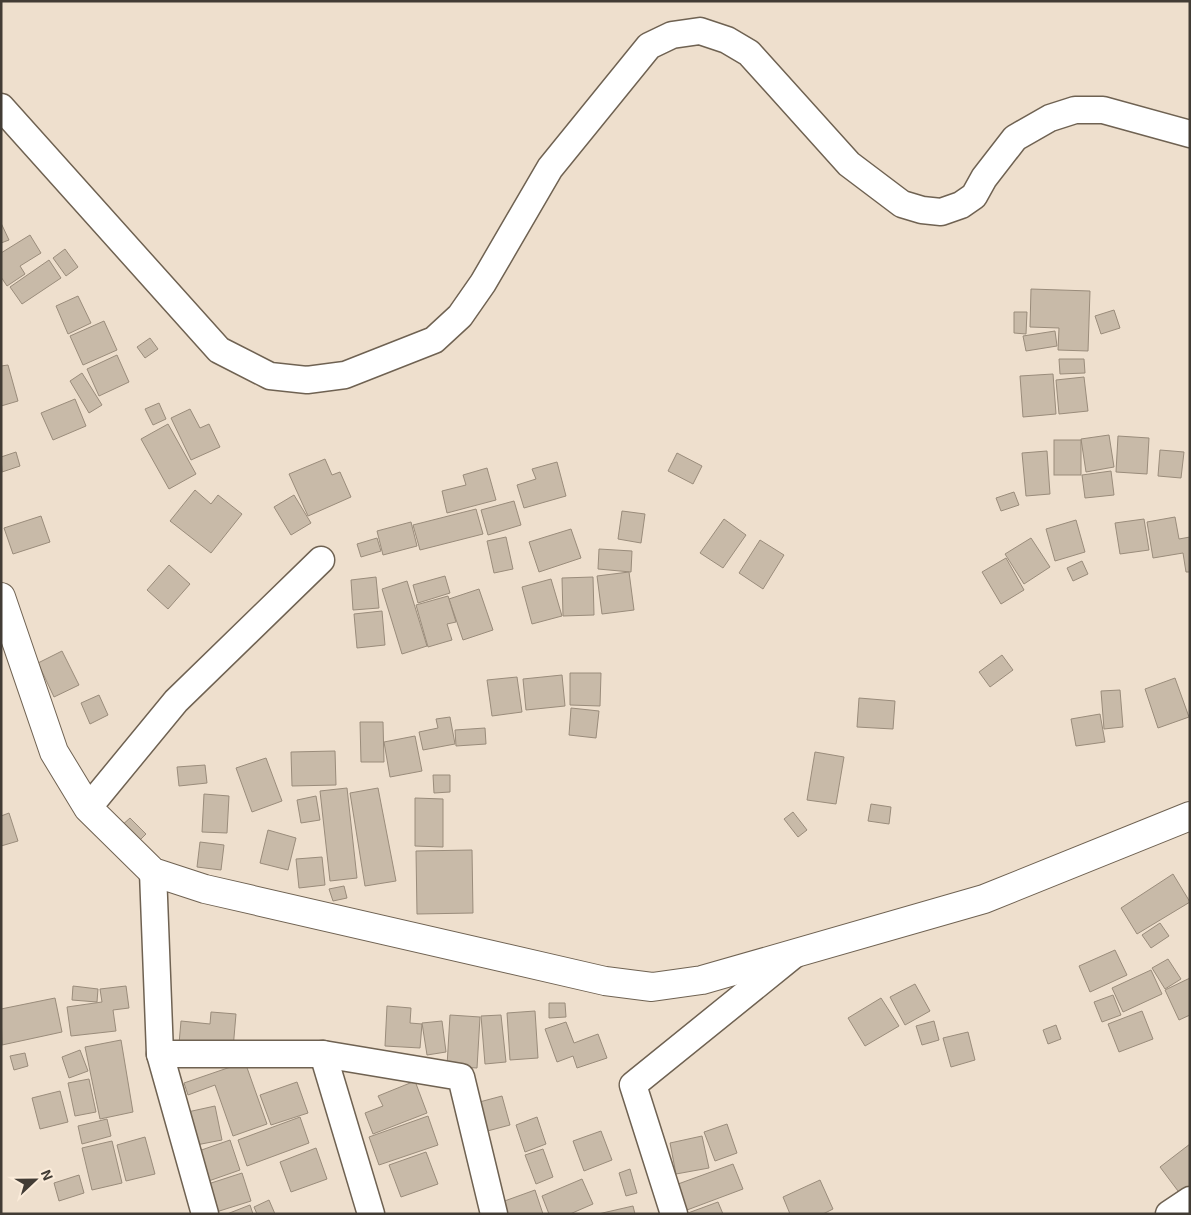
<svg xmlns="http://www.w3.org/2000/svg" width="1191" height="1215" font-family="'Exo 2',sans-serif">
<rect width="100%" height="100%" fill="#eedfcd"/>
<!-- building -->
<g fill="#c8baa8" stroke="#9a8c7b">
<polygon points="1,223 9,240 1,243"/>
<polygon points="30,235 41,253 20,266 25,274 7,286 1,277 1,253"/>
<polygon points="65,249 78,267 66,276 53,258"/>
<polygon points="49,260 61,278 22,304 10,287"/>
<polygon points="1031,289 1090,291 1088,351 1058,350 1059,328 1030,327"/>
<polygon points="78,296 91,323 68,334 56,306"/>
<polygon points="1114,310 1120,328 1101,334 1095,316"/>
<polygon points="1014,312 1027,312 1026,334 1014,333"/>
<polygon points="104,321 117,350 83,365 70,336"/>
<polygon points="1055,331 1057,346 1026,351 1023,336"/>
<polygon points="150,338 158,349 145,358 137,347"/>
<polygon points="117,355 129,382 99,396 87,369"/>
<polygon points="1059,359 1084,359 1085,373 1060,374"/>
<polygon points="8,365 18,401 1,406 1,366"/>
<polygon points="82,373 102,405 89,413 70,381"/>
<polygon points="1053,374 1056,414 1023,417 1020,376"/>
<polygon points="1084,377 1088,411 1059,414 1056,380"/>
<polygon points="75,399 86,426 53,440 41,413"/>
<polygon points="159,403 166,419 153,425 145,409"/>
<polygon points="190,409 200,428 209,424 220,447 191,460 171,418"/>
<polygon points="168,424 196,474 169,489 141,439"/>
<polygon points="1109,435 1114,467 1086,472 1081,439"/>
<polygon points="1118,436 1149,438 1147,474 1116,472"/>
<rect x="1054" y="440" width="27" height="35"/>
<polygon points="1160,450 1184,452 1181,478 1158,476"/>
<polygon points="1047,451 1050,494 1026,496 1022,453"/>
<polygon points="16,452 20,466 2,472 1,457"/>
<polygon points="677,453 702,466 693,484 668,471"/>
<polygon points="325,459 332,475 340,472 351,497 308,516 289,474"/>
<polygon points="557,462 566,496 524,508 517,485 536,479 532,469"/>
<polygon points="487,468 496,500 447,513 442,491 466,485 463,475"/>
<polygon points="1111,471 1114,495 1085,498 1082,475"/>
<polygon points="195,490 211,504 218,495 242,514 211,553 170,521"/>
<polygon points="1014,492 1019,505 1001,511 996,498"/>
<polygon points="294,495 311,523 291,535 274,507"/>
<polygon points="514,501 521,525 488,535 481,510"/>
<polygon points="476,509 483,534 420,550 413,525"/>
<polygon points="622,511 645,514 641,543 618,539"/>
<polygon points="41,516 50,542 13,554 4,528"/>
<polygon points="1175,517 1179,539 1190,537 1190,572 1186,572 1183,553 1153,558 1147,522"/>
<polygon points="724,519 746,535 723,568 700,553"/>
<polygon points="1144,519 1149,550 1120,554 1115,523"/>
<polygon points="1076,520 1085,552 1055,561 1046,529"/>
<polygon points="411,522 417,546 383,555 377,531"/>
<polygon points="571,529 581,558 539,572 529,542"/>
<polygon points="506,537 513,569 494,573 487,541"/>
<polygon points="377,538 381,551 361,557 357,544"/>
<polygon points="1031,538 1050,567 1024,584 1005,554"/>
<polygon points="760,540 784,555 763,589 739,573"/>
<polygon points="599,549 632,551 631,572 598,569"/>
<polygon points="1006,558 1024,590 1001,604 982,572"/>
<polygon points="1082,561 1088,574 1073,581 1067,568"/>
<polygon points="169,565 190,584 168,609 147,590"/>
<polygon points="629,572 634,610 602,614 597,576"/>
<polygon points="445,576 450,593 418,603 413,585"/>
<polygon points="376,577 379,608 353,610 351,580"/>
<polygon points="593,577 594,615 563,616 562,578"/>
<polygon points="551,579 562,616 532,624 522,587"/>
<polygon points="407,581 427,646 402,654 382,589"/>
<polygon points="479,589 493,630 463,640 449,599"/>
<polygon points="448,596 456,622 447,624 452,640 428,647 416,605"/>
<polygon points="382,611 385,645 357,648 354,614"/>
<polygon points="62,651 79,685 54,697 38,663"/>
<polygon points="1002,655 1013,670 990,687 979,672"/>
<polygon points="570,673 601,673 600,706 570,705"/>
<polygon points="562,675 565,706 526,710 523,679"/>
<polygon points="517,677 522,712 492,716 487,680"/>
<polygon points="1175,678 1189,717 1158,728 1145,689"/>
<polygon points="1120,690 1123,727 1104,729 1101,691"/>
<polygon points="99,695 108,715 90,724 81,703"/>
<polygon points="859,698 895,701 893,729 857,727"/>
<polygon points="571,708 599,711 596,738 569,735"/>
<polygon points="1100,714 1105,742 1076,746 1071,719"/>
<polygon points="450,717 455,744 423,750 419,732 438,728 436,719"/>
<polygon points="360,722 383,722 384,762 361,762"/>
<polygon points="485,728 486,744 456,746 455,730"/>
<polygon points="415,736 422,771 390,777 384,742"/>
<polygon points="335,751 336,785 292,786 291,752"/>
<polygon points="815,752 844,757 836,804 807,800"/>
<polygon points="266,758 282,801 252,812 236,768"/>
<polygon points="205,765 207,783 179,786 177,767"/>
<polygon points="433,775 450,775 450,792 434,793"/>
<polygon points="347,788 357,878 330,881 320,791"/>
<polygon points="378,788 396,881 365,886 350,793"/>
<polygon points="204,794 229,796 227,833 202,832"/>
<polygon points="316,796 320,820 301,823 297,800"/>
<polygon points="415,798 443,799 443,847 415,846"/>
<polygon points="871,804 891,807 889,824 868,821"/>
<polygon points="793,812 807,830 798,837 784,819"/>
<polygon points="9,813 18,841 1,846 1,816"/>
<polygon points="130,818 146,834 137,843 121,826"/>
<polygon points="268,830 296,838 288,870 260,863"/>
<polygon points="200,842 224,845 221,870 197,867"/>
<polygon points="472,850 473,913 417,914 416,851"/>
<polygon points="322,857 325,885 299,888 296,859"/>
<polygon points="1173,874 1190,902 1137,934 1121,908"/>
<polygon points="344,886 347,898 333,901 329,889"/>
<polygon points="1160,923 1169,936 1151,948 1142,935"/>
<polygon points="1115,950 1127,975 1090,992 1079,966"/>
<polygon points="1168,959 1181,979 1165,989 1152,968"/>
<polygon points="1151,970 1162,994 1123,1012 1112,988"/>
<polygon points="1190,978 1190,1015 1179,1020 1165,990"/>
<polygon points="915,984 930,1011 905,1025 890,997"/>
<polygon points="73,986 98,989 97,1002 72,1000"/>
<polygon points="126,986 129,1008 113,1010 116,1031 71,1036 67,1007 102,1002 100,989"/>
<polygon points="1113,995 1121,1015 1102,1022 1094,1002"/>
<polygon points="55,998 62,1032 2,1045 1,1009"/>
<polygon points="881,998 899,1026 865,1046 848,1018"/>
<polygon points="549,1003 565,1003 566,1017 549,1018"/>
<polygon points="387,1006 411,1008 410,1023 422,1024 420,1048 385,1046"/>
<polygon points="535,1011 538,1058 510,1060 507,1013"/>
<polygon points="1142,1011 1153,1039 1119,1052 1108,1024"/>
<polygon points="211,1012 236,1014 233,1049 179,1044 181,1021 210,1024"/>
<polygon points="450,1015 480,1017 477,1068 447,1066"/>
<polygon points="501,1015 506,1062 485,1064 481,1016"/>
<polygon points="442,1021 446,1052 427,1055 422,1023"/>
<polygon points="934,1021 939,1040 922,1045 916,1026"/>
<polygon points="566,1022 574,1043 598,1034 607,1058 577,1068 573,1056 557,1062 545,1029"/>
<polygon points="1056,1025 1061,1039 1048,1044 1043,1030"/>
<polygon points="968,1032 975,1060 951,1067 943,1038"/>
<polygon points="121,1040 133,1112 100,1119 85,1047"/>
<polygon points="80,1050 88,1071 69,1078 62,1057"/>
<polygon points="25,1053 28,1066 14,1070 10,1056"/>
<polygon points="245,1062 267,1124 233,1136 215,1085 188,1095 184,1083"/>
<polygon points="89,1079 96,1112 75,1116 68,1083"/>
<polygon points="415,1081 427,1113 373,1134 365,1113 383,1106 378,1096"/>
<polygon points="297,1082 308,1113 271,1125 260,1095"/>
<polygon points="60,1091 68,1122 40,1129 32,1098"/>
<polygon points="502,1096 510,1125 480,1133 472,1104"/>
<polygon points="215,1106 222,1140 191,1146 183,1113"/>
<polygon points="428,1116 438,1145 379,1165 369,1137"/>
<polygon points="300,1117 309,1143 247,1166 238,1140"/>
<polygon points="537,1117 546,1144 525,1152 516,1125"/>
<polygon points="107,1119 111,1136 82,1144 78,1126"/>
<polygon points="727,1124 737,1153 715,1161 704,1132"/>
<polygon points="601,1131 612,1160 584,1171 573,1141"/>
<polygon points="702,1136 709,1168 676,1174 670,1143"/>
<polygon points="145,1137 155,1174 126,1181 117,1145"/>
<polygon points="230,1140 240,1170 203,1183 193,1153"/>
<polygon points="112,1141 122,1183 92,1190 82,1148"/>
<polygon points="1190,1144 1190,1188 1181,1195 1160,1167"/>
<polygon points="316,1148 327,1179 291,1192 280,1162"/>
<polygon points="543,1149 553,1177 536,1184 525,1155"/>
<polygon points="426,1152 438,1184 401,1197 389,1165"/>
<polygon points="733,1164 743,1189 687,1210 678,1184"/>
<polygon points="630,1169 637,1193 626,1196 619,1173"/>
<polygon points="242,1173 251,1201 213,1213 205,1185"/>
<polygon points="79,1175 84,1193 59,1201 54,1183"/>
<polygon points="582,1179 593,1204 570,1214 549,1214 542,1196"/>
<polygon points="820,1180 833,1209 823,1214 790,1214 783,1197"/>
<polygon points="535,1190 543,1214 503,1214 499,1203"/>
<polygon points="269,1200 275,1214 257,1214 254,1207"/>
<polygon points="718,1202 723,1214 689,1214 688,1213"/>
<polygon points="250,1205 253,1214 227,1214"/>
<polygon points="633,1206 635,1214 598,1214"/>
</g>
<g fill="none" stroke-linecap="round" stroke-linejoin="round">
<!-- minor casing -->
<g stroke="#6f6252" stroke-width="29">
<g id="minor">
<polyline points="1,107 219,350 270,376 307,380 345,375 434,340 460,316 483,283 550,168 649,46 672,35 700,31 727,40 749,53 849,164 902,204 922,210 941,212 961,205 974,196 984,178 1015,138 1050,118 1075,110 1103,110 1190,134"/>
<polyline points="88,808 176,701 321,560"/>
<polyline points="153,872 160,1054 205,1214"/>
<polyline points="160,1054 323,1054 461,1077 494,1214"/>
<polyline points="323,1054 371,1214"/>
<polyline points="674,1214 633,1085 795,954"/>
<polyline points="1169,1214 1190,1200"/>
</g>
</g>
<!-- tertiary casing -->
<g stroke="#6f6252" stroke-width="30">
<polyline id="tertiary" points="1,597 54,752 88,808 153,872 205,889 605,981 652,987 702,980 984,899 1190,816"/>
</g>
<!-- minor -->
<use href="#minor" stroke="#fff" stroke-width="26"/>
<!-- tertiary -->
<use href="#tertiary" stroke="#fff" stroke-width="28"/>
</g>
<!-- border -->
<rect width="1191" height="1215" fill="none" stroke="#423c35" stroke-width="5"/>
<!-- north arrow -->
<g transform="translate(35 1180) rotate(68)" stroke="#fbecda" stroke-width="4" paint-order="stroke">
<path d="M0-4L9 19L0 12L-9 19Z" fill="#423c35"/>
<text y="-8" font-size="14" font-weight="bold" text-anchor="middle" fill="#423c35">N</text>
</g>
</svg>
